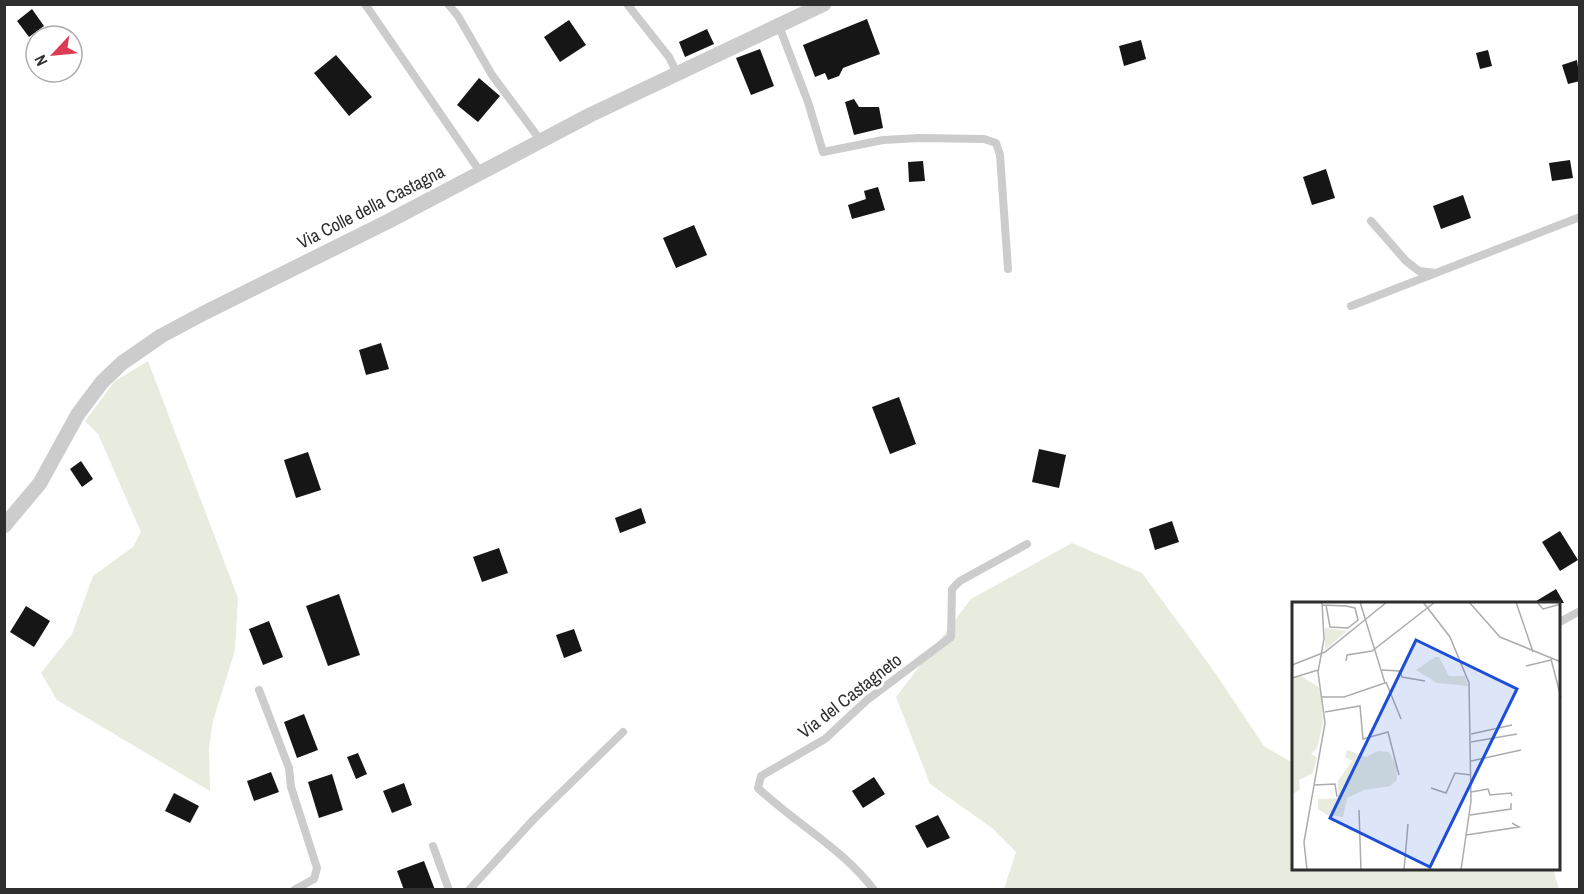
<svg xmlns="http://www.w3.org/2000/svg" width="1584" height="894" font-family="'Archivo Narrow',sans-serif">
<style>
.green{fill:#e7ecde}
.building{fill:#161616}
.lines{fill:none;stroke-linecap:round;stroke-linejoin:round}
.lane{stroke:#ccc;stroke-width:8}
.street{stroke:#ccc;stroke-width:15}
.labels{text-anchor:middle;stroke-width:6;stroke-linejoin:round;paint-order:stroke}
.street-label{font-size:18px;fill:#2f2f2f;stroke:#fff}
.inset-road{fill:none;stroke:#acacac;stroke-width:1.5}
.view{fill:#1d4ed8;fill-opacity:0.15;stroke:#1d4ed8;stroke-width:3}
.inset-edge{fill:none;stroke:#2f2f2f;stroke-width:3}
</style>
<rect width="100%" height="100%" fill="#fff"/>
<g class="green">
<polygon points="148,361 238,598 235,650 213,721 209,748 210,791 57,700 41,673 72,634 93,576 133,547 141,532 98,434 85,421 115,381"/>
<polygon points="1072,543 1142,573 1211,667 1264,746 1293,763 1293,868 1553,869 1559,889 1004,889 1016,852 992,828 930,784 896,697 971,599"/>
</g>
<g class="building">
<polygon points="32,9 44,26 29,37 17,21"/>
<polygon points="867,19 880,54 843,68 839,76 828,80 825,73 815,77 803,45"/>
<polygon points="569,20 586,45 560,62 544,37"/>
<polygon points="707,29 714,44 685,57 679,42"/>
<polygon points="1141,40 1146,59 1124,66 1119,46"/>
<polygon points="760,49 774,86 751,95 736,58"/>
<polygon points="1488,50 1492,66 1480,69 1476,53"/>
<polygon points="336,55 372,97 349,116 314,73"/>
<polygon points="1577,60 1580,81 1568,84 1562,65"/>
<polygon points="479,78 500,96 478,122 457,105"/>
<polygon points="854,99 859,107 879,107 883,128 854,135 845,102"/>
<polygon points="1570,160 1573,178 1552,181 1549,163"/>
<polygon points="923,161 925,181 909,182 908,162"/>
<polygon points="1326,169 1335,198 1312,205 1303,177"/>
<polygon points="878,187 885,210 852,219 848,205 866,199 864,191"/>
<polygon points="1463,195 1471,218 1441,229 1433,206"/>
<polygon points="694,225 707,255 676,268 663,238"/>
<polygon points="381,343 389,369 366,375 359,350"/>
<polygon points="899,397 916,444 890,454 872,407"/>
<polygon points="1039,449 1066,455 1059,488 1032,482"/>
<polygon points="308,452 321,490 296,498 284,460"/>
<polygon points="81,461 93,479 82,487 70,469"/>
<polygon points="641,508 646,523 620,533 615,518"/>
<polygon points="1172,521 1179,542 1155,550 1149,529"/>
<polygon points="1560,531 1578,560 1560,571 1542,542"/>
<polygon points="499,548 508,573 482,582 473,557"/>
<polygon points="1556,589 1564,603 1533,603"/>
<polygon points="339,594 360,655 328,666 306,606"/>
<polygon points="26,606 50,621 34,647 10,632"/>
<polygon points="269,621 283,657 263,665 249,629"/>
<polygon points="574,629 582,651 564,658 556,635"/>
<polygon points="304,714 318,750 297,758 284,722"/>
<polygon points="358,753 367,774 356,779 347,757"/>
<polygon points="271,772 279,792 254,801 247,781"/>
<polygon points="332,774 343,810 319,818 308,782"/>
<polygon points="874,777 885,794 863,808 852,791"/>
<polygon points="404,783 412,805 392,813 383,791"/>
<polygon points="174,793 199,806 190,823 165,811"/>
<polygon points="938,815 950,838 927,848 915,826"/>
<polygon points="424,861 435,890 404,890 397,871"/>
</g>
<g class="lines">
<g class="lane">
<polyline points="365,4 481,173"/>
<polyline points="448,4 458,16 492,75 541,141"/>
<polyline points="627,4 669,57 677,73"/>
<polyline points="779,26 808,102 823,152 883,140 920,138 984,139 996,143 1000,155 1008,269"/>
<polyline points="1371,221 1406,261 1419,271 1435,273"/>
<polyline points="1351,306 1580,217"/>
<polyline points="1558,623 1580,611"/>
<polyline points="259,690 289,768 291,787 317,868 314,879 294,890"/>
<polyline points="433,846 449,890"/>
<polyline points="469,890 534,819 623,732"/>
<path d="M874,890C842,848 796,824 758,788L761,776L825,739L867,700L951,637L952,589L960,581L1027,544"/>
</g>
<polyline class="street" points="4,526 40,483 78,414 102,382 122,363 161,336 204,313 387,222 590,115 824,4"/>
</g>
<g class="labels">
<g class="street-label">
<text transform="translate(371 207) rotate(-27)" y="6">Via Colle della Castagna</text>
<text transform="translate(850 696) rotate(-38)" y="6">Via del Castagneto</text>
</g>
</g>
<g transform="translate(1292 602)">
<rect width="268" height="268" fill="#fff"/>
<path d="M33,26L55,29L33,48ZM143,55H147L157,74H173L176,84L145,81L124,68ZM9,74L28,86L31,121L25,146L19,152L25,156L21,171L7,178L8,187L0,193V76ZM55,148L74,155L86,149L97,150L104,163L105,178L98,184L72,188L55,196L51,215L35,213L26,207V197L46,196V179L60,159L53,155Z" fill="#e7ecde"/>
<path class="inset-road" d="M131,0L158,35L177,81L179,199L169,268M177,0L208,35L269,60M224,0L241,50M245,0L251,7L269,2M30,3L54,4L63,6L66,18L56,26L38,25L34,3M259,57L269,96M54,59L55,53L80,49L143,0M0,63L33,50L95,0M234,64L259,58M90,68L108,69L110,75L133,79M0,76L26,68M94,80L109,117M30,95H52L93,81L68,0M33,110L68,104L71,137L96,130L107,173M179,132L220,123M179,140L225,132M179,159L229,148M23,183L43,182L45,195M139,186L154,191L163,171L179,173M179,190L196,187L198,193L219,191L220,194M67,208L69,268M178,213L219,207V201M174,233L227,225L220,221M15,268L12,240L33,121L26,70L32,37L30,0M112,268L116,222"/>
<path class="view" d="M124,38L225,87L138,265L38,216Z"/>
<rect width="268" height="268" class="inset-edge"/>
</g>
<rect width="1584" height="894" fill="none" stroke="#2f2f2f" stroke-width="12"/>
<g transform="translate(54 54) rotate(244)"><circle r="28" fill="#ffffff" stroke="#acacac" stroke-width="1.5"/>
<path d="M0-4.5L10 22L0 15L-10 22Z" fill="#dd3b55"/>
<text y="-9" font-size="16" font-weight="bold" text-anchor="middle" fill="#2f2f2f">N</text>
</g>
</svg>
